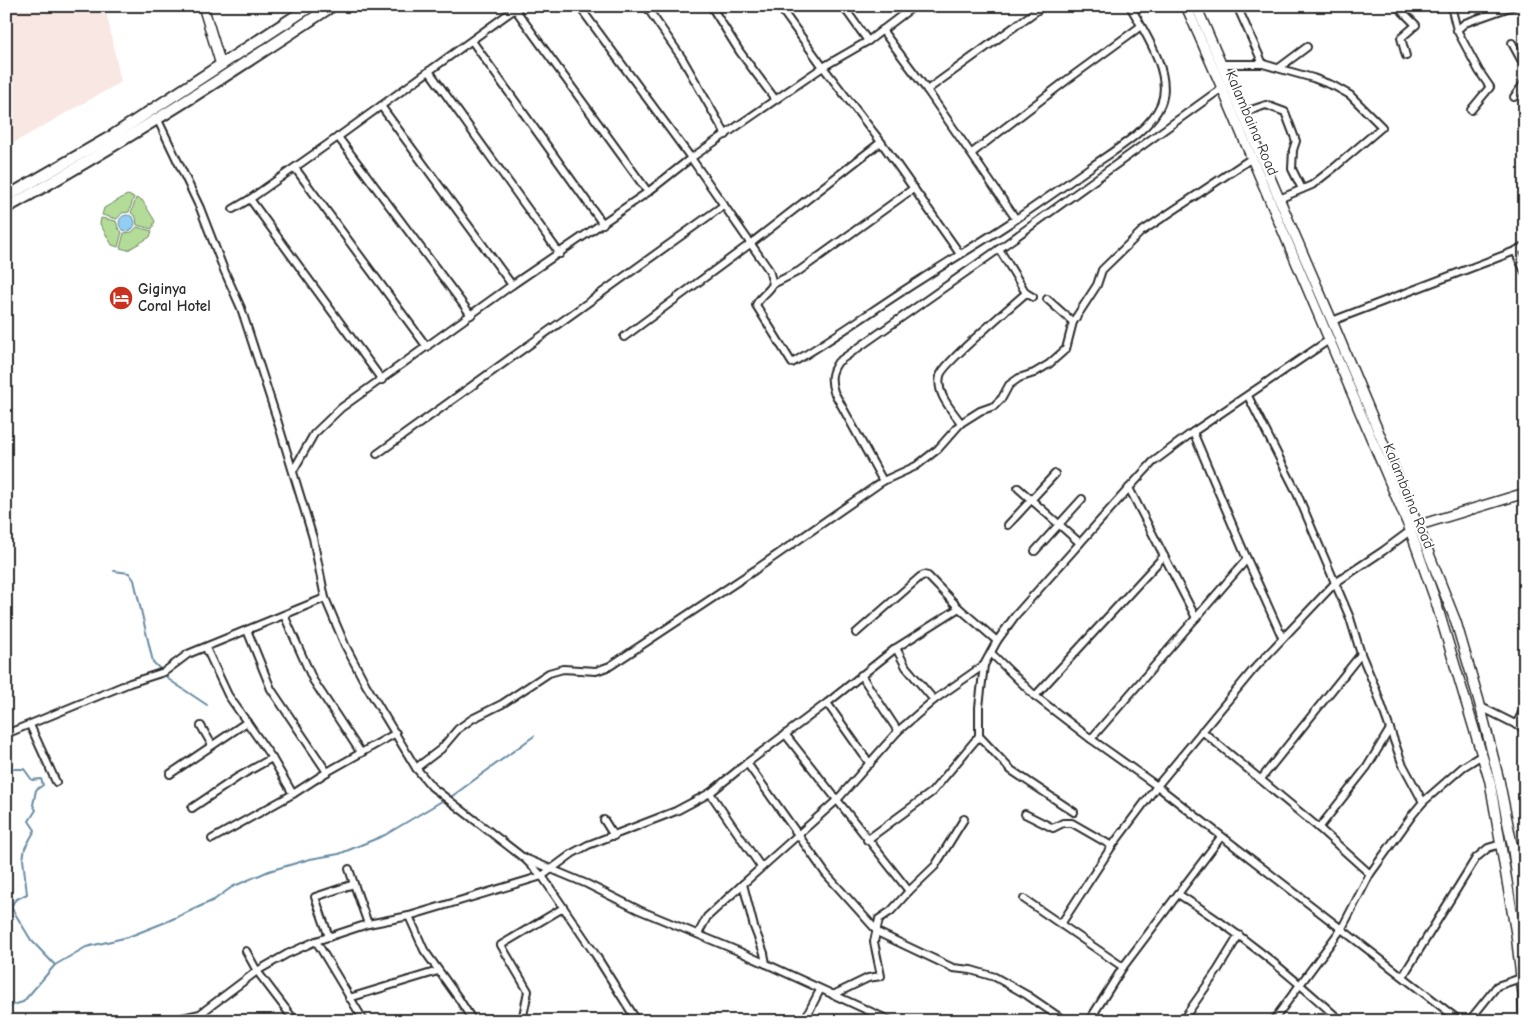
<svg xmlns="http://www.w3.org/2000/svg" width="1531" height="1027" font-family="'Comic Neue',sans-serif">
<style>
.built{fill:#f8e7e2}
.green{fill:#b3dc98;stroke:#6f8462}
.water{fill:#92cdf2;stroke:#698ca2}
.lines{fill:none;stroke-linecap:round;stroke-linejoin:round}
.stream{stroke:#698ca2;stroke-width:2}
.street-casing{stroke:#2b2b2b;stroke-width:10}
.secondary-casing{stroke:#2b2b2b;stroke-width:12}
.primary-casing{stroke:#2b2b2b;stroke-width:14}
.street{stroke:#fff;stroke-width:6}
.secondary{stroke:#fff;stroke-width:9}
.primary{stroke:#fff;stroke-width:10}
.labels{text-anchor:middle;stroke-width:4;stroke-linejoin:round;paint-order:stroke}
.street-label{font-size:15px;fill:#2b2b2b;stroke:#fff}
.poi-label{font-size:15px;font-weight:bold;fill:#2b2b2b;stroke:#fff;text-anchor:start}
</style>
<rect width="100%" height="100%" fill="#fff"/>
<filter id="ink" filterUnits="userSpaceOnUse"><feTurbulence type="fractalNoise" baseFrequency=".02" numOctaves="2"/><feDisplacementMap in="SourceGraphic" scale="10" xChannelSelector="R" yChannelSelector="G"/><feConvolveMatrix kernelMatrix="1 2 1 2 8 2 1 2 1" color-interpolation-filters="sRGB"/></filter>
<g filter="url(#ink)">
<polygon class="built" points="6,6 105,6 121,82 6,147"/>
<g class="green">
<polygon points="127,195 134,197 129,212 122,213 117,219 102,215 104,208"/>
<polygon points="136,198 142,200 155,221 152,229 137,225 136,217 131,213"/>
<polygon points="101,218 116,221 118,228 122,232 118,247 112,245 100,224"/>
<polygon points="137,227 152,231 150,237 128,250 120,248 124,233 132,232"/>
</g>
<circle class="water" cx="127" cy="223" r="8"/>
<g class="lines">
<g class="stream">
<polyline points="114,571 129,573 134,580 153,662 161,670"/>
<polyline points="165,673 168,679 207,705"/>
<polyline points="6,758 8,766 11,769 24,769 32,780 41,779 43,785 36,790 33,805 36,810 29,821 35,830 25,848 23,859 27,894 15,900 11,907 31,940 54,964"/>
<polyline points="451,797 534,736"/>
<polyline points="6,1007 23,1002 55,965 86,947 128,937 166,922 214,900 232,887 269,871 310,859 339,854 385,835 442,801"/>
</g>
<g class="street-casing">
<g id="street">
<path d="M579,6L691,158L769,270L773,284C769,292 760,296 756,305L792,363C836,337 877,307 920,280C952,259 985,240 1016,219C1040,203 1064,186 1088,169C1111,152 1150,131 1161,104C1173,74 1145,33 1130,6"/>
<polyline points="646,6 682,58 726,135"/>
<polyline points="711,6 740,52 775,99"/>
<polyline points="779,6 823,67 881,142 960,254"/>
<polyline points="843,6 868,41"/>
<polyline points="1237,6 1263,64"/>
<polyline points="1397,6 1416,25 1401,38 1406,56"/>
<polyline points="1451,6 1457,30 1479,71 1490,87 1471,110"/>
<polyline points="515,9 648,192"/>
<polyline points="882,30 927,90 1016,219"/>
<polyline points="1457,30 1465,23 1513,6"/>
<polyline points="472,41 603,224"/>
<polyline points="1512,43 1525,67"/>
<polyline points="1221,64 1263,64 1313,78 1334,86 1350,95 1382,127 1335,167 1312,185 1279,199"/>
<polyline points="1279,68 1307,47"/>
<polyline points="429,71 560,254"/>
<polyline points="927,90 1043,6"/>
<polyline points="1514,97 1525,82"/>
<polyline points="381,106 512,285"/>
<polyline points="1242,113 1266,105 1285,112 1296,141 1293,150 1292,169 1302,189"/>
<polyline points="157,118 200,208 224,270 241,308 275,413 313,538 325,598 345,645 366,685 416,768 432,787 525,859 542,876 595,954 637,1021"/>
<polyline points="338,137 471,315"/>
<polyline points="972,153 1067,80 1141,26"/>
<polyline points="295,168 427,347"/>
<polyline points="250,199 382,380"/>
<polyline points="233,209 250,199 338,137 519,6"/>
<polyline points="999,249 1026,293"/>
<polyline points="1515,251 1525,272"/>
<polyline points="773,284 799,271 914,188"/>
<polyline points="1047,299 1073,322"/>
<polyline points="1332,321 1515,251 1525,246"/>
<polyline points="624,337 750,244 881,142"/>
<polyline points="1248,396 1296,491 1350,618 1361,654 1375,687 1402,763 1423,802"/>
<polyline points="961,423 980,411 994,406 1002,398 1009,385 1019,378 1034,373 1049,364 1066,349 1073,322 1097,285 1102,270 1141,232 1252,158"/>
<polyline points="1193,432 1247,559 1282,637"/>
<polyline points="377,454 724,205"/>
<polyline points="293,471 314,434 341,408 512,285 648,192 691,158 823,67 868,41 914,6"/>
<path d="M883,481L834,392C830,379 831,372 838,362L999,249L1222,88"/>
<polyline points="1018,488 1080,543"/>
<polyline points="1129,488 1196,618"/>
<polyline points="1008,525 1055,474"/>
<polyline points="1035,551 1082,499"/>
<polyline points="284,615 313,680 361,753"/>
<polyline points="247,630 271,689 327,772"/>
<polyline points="856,633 920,577 924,575 928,576 959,608"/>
<polyline points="206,648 228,695 272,758 293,794"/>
<polyline points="896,648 906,667 934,700"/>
<polyline points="991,653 1035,696 1091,739 1157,786 1460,1021"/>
<polyline points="861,675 898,731"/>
<polyline points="1035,696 1164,556"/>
<polyline points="827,703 870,764"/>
<polyline points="1481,707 1525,729"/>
<polyline points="30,725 56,782"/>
<polyline points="1516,725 1525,707"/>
<polyline points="201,726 212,745"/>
<polyline points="1202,731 1319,828 1370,874"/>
<polyline points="6,734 130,683 164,672 188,654 325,598"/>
<polyline points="785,734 909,891"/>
<polyline points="979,736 1011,770 1074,812"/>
<polyline points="1091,739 1247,559"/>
<polyline points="747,763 826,874 879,933 953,968 971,970 995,977 1027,995 1065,1021"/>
<path d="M416,768L441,749L458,729L472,719L502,704L549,673L563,669L596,671L610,666L755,570L883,481L916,466L938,449L961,423C951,409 936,394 940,376C942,364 1013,305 1026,293L1033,297"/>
<polyline points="170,774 247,722"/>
<polyline points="1261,779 1361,654"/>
<polyline points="710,793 761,867"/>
<polyline points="192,808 238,777 272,758"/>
<polyline points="1025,814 1053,828 1063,823 1072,823 1112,846"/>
<polyline points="604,820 614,836"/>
<polyline points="1319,828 1367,767 1390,729"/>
<polyline points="212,839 293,794 327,772 396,733"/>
<polyline points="867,840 932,792 979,736 979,707 984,665"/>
<polyline points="1512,844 1525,850"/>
<polyline points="527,859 587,884 639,910 738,951 891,1021"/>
<polyline points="349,869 354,884"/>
<path d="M1178,894C1238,931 1289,974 1341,1021"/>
<polyline points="1024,899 1123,967"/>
<polyline points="409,916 424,950 459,999 473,1021"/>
<polyline points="1061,924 1112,846 1157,786 1253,670 1335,583 1383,551 1410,531"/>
<polyline points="698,934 707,917 743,884"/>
<polyline points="329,937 315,897 354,884 368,924"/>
<polyline points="316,941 364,1021"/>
<polyline points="246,951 257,971 295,1021"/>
<polyline points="766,964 764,953 754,927 743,884 837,800 898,731 934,700 984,665 997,641 1015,616 1129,488 1153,462 1193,432 1329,340"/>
<polyline points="1403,976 1476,858 1488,848 1501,844"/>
<polyline points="833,995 868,978 881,976 874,942 879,919 891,911 909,891 935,866 964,819"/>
<polyline points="349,998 438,971"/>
<polyline points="169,1021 200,1014 257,971 287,954 316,941 368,924 409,916 542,876 573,853 588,845 676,811 710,793 747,763 827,703 896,648 959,608 997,641"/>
<polyline points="522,1021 528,991 501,945 563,908"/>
<polyline points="804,1021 820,990"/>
<polyline points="1089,1021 1123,967 1221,837"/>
<polyline points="1182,1021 1217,971 1239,935"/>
<polyline points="1273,1021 1342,928 1370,874 1413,814 1423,802 1463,767 1482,755"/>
<polyline points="1469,1021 1497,986 1521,978"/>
</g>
</g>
<g class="secondary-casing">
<g id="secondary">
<polyline points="203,6 221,65"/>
<polyline points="1186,6 1222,88 1409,527 1435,599 1490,782 1516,934 1523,994 1524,1021"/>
<polyline points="1196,6 1332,321 1418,526 1456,622 1479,701 1499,780 1512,844 1525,931"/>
<polyline points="1413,527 1525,493"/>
</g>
</g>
<g class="primary-casing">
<g id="primary">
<polyline points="6,197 112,136 311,6"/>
<path d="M6,208C118,146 225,77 332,6"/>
</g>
</g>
<use href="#street" class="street"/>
<use href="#secondary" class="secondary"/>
<use href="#primary" class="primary"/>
</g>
</g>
<defs>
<g id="hotel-disc" transform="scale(1.25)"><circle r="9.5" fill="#c8321e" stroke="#fff"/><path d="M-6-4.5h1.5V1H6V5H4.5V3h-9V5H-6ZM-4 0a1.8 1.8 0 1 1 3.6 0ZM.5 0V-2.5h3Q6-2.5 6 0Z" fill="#fff"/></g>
</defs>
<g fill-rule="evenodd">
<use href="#hotel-disc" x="121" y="298"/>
</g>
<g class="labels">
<g class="street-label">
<text transform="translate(1252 123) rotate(67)" y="5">Kalambaina Road</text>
<text transform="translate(1409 496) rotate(68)" y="5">Kalambaina Road</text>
</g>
<g class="poi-label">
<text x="138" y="294">Giginya<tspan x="138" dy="17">Coral Hotel</tspan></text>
</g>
</g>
<rect width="1531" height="1027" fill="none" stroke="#fff" stroke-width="25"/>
<rect x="12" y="12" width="1506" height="1002" fill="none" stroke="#2b2b2b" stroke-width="2" filter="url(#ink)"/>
</svg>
